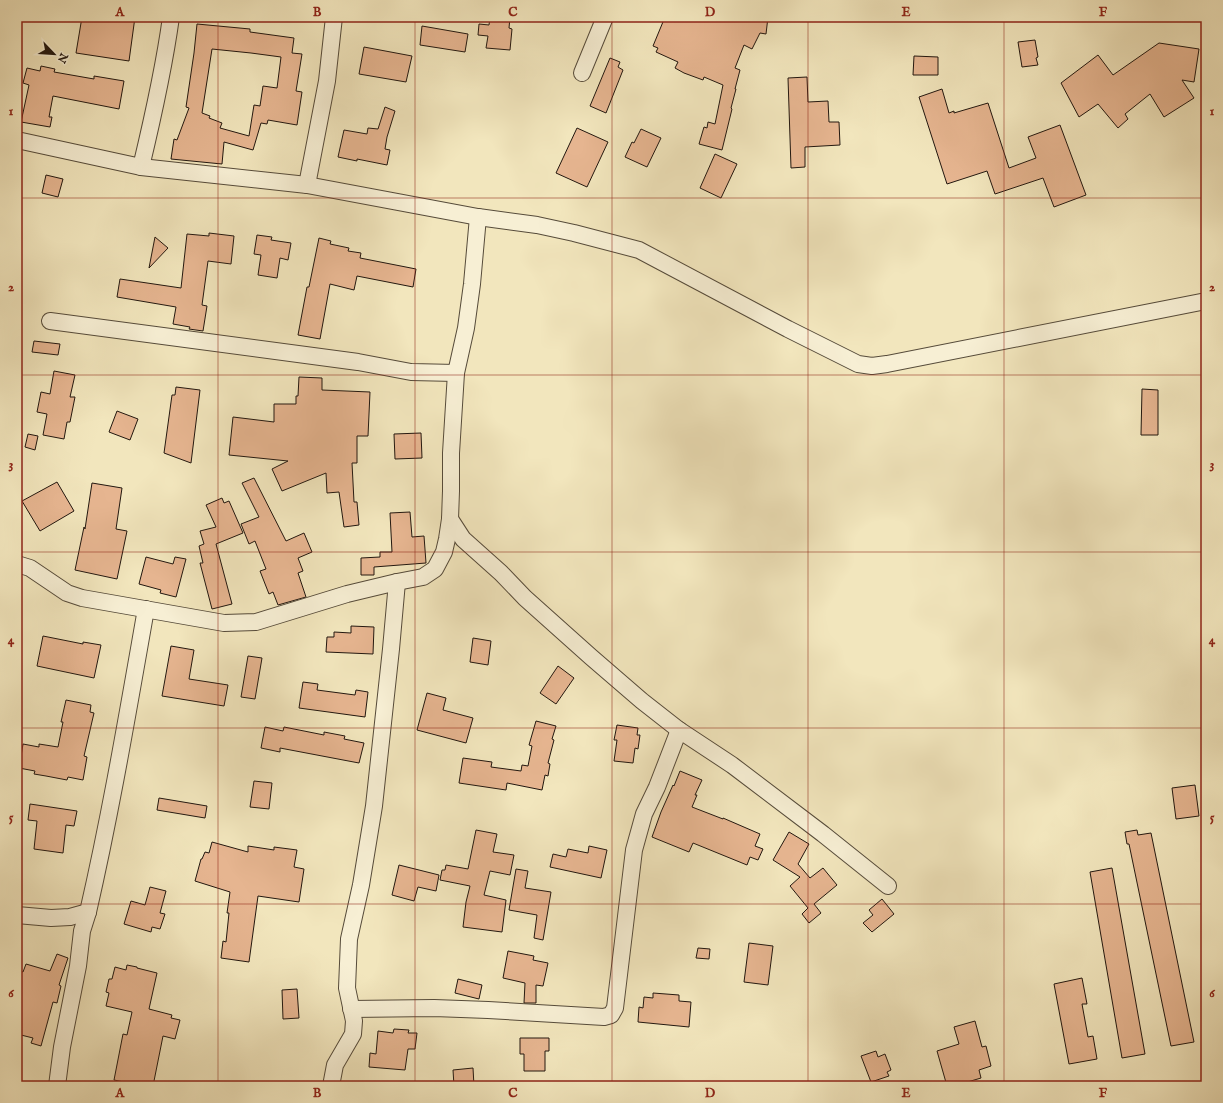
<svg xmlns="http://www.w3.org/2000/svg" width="1223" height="1103" font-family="'IM FELL English',serif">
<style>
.building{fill:#e6b590;stroke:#22170f;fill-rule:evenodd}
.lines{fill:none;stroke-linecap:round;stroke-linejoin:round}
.minor-casing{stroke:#564b3a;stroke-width:18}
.minor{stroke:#f7efd4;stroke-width:16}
.grid{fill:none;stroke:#8f2418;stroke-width:1;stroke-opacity:0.55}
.neatline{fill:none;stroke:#8f2418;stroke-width:1.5}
.grid-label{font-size:13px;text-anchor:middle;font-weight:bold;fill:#8f2418}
</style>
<rect width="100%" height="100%" fill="#f2e6bd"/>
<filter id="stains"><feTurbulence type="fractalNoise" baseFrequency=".005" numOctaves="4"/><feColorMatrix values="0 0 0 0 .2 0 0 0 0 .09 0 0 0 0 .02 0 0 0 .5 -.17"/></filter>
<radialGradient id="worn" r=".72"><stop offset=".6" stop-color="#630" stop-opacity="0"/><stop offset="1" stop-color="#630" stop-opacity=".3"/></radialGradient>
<g class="building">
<polygon points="82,17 96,17 118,20 118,17 135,17 129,61 76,53"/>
<polygon points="490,17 510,17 509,28 512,29 510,50 486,48 488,36 478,35 479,24 489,25"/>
<polygon points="665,17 768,17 766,34 760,33 752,49 744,45 735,68 740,70 735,89 736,89 731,108 732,109 722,150 699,144 704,127 707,128 708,122 715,124 723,85 704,77 703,80 684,73 675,68 678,62 656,52 658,48 653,46"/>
<path d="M197,24L250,29V32L294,38L292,53L302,54L296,91L302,92L297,125L268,120L267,124L261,123L253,150L224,142L222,164L171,159L174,139L177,140L189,108L186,107L194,53ZM212,49L251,53L281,57L277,88L263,86L260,106L254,105L249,136L220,128L222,123L209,118L210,116L202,113Z"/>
<polygon points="422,26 468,34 465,52 420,45"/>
<polygon points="1035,40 1038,57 1036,58 1038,65 1022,67 1018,42"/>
<polygon points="1159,43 1199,49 1194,82 1182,80 1194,98 1164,117 1150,94 1125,114 1128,119 1118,128 1098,104 1079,117 1061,83 1098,55 1113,75"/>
<polygon points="364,47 412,56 406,82 359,74"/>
<polygon points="914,56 938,57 938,75 913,75"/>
<polygon points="610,58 620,62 618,67 623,70 606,113 590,106"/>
<polygon points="41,66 55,69 54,72 94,79 94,76 124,81 119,109 53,96 49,117 52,117 50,127 21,122 29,85 23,83 27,68 40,71"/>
<polygon points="807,77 808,102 828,101 829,122 839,122 840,145 805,147 805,167 791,168 788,78"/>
<polygon points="942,89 949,113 954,111 954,113 988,103 1009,168 1036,158 1028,137 1060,125 1086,195 1054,207 1043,178 995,194 987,171 947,184 919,97"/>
<polygon points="385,107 395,111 387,137 385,149 390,150 387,165 357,159 357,161 338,157 344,130 367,134 368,128 378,129"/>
<polygon points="577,128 608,142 587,187 556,173"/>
<polygon points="641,129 661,138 647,167 625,157 632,142 634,143"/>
<polygon points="715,154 737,164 721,198 700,188"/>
<polygon points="46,175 63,179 58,197 42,193"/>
<polygon points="209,233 234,236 231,264 208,261 202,305 207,306 203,331 189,329 190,327 173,324 176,307 117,297 120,279 181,288 187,234 209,236"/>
<polygon points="257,235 272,237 271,240 291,243 288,260 280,258 277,278 258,275 261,255 254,254"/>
<polygon points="155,237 168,248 149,268"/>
<polygon points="319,238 331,241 330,244 349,248 348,251 361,253 360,258 416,269 413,287 357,276 354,290 330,284 320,339 298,335 307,287 309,287"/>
<polygon points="34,341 60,344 58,355 32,352"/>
<polygon points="54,371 75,375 70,397 75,397 70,422 67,422 64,439 43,435 47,414 37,412 41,392 50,394"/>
<polygon points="299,377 322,378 322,390 370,392 368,436 357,436 357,463 352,463 354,502 357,502 359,525 344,527 339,492 327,493 326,473 282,491 272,469 288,461 229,455 233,417 274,422 274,404 296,404 296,396 298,396"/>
<polygon points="176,387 200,390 191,463 164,453 172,395 175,395"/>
<polygon points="1142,389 1158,390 1158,435 1141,435"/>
<polygon points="117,411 138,419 130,440 109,432"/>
<polygon points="421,433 422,458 395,459 394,434"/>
<polygon points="28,434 38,436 35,450 25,447"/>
<polygon points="254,478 286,541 304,533 312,552 298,558 303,571 298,573 306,597 278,605 273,592 269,594 260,571 266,569 255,541 249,544 241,524 259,517 242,483"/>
<polygon points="57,482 74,511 40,531 22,501"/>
<polygon points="92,483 122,488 116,529 127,531 117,579 75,570 84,527 85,529"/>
<polygon points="222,498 224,503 229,501 243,533 216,544 232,604 212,609 200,563 203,563 199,546 204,544 200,531 216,527 206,505"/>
<polygon points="410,512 412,537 424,536 426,563 374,567 374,575 361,575 361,558 380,557 380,552 392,552 390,513"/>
<polygon points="146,557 173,564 175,557 186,559 176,597 160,593 161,590 139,584"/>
<polygon points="351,626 374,627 373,654 326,652 327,637 334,637 334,632 351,633"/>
<polygon points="43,636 83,644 83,642 101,645 94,678 37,666"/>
<polygon points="473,638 491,641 488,665 470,662"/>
<polygon points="171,646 194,650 189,679 228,685 224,706 162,696"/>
<polygon points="248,656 262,658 255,699 241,697"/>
<polygon points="558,666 574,678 556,704 540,693"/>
<polygon points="303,682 318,684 317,690 355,695 356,690 368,692 365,717 299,708"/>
<polygon points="427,693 446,698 443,710 473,718 466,743 417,730"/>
<polygon points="66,700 91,705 90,712 94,713 84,756 87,757 83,780 68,777 67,780 46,776 34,774 35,771 19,768 23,744 39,747 39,744 58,747 63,722 61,722"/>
<polygon points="536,721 556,726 552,739 554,740 548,763 550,764 548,776 545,775 542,790 507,783 506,790 459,783 463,758 492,762 491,767 521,771 522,765 528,766 532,746 529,745"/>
<polygon points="617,725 638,728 637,735 640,735 638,749 635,748 633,763 614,761 617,740 614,740"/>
<polygon points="265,727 283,731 284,727 324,735 324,732 345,736 344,739 364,743 359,763 280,748 280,752 261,748"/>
<polygon points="680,771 702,780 695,795 697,795 692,807 723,819 723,818 760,834 755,846 763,849 758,860 750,857 747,865 693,843 689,852 652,837 661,812 673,785 674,786"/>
<polygon points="254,781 272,783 269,809 250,807"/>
<polygon points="1195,785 1199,816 1176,819 1172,788"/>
<polygon points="159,798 207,806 205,818 157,810"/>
<polygon points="30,804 77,811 74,826 66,825 63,853 34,849 37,821 28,820"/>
<polygon points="476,830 497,834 493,852 514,855 510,875 490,871 484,895 506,900 502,932 463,927 466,902 470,886 440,880 442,870 445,870 446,865 468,869"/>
<polygon points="1137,830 1138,835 1151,833 1194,1042 1171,1046 1129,844 1127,844 1125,832"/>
<polygon points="789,832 809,844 798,864 810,878 823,868 837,885 814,904 821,913 809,923 802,914 808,908 790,886 800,877 773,860"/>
<polygon points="212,842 248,852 248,846 274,850 274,847 297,850 294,867 304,869 299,902 258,896 249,962 221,958 223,941 226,942 229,913 227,913 230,892 195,881 201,859 202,859 205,852 209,853"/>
<polygon points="589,846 607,850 601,878 550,867 553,854 566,857 568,849 588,853"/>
<polygon points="399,865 439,875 436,891 418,887 414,901 392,895"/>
<polygon points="1112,868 1145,1054 1122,1058 1090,872"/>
<polygon points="516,869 528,871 525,888 551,892 543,940 534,938 537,915 509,910"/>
<polygon points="150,887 166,891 160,913 165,914 160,929 152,927 151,932 124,924 131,901 145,905"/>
<polygon points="882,899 894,914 872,932 863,923 873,915 869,910"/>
<polygon points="749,943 773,946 768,985 744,982"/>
<polygon points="698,948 710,949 709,959 696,958"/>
<polygon points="508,951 534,956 533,960 548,963 543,986 536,985 536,1003 524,1003 525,983 503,978"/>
<polygon points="57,954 68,958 59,985 61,986 57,1003 53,1002 41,1046 31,1043 33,1038 21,1035 21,1033 17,1031 17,970 23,972 26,964 50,971"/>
<polygon points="127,965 137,967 137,968 157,973 149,1009 172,1015 171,1018 180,1020 175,1039 163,1036 153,1086 143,1086 114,1080 123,1034 127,1035 132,1012 106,1006 109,993 106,992 109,979 112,979 115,967 126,970"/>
<polygon points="1082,978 1087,1004 1082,1004 1088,1037 1093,1036 1097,1059 1069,1064 1054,984"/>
<polygon points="458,979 482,985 479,999 455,993"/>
<polygon points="297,989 299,1018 283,1019 282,990"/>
<polygon points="653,993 679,995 679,1001 691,1002 689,1027 638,1022 639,1007 643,1008 644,997 653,998"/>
<polygon points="975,1021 982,1047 986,1046 991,1066 979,1070 981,1078 954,1086 947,1086 937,1051 959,1044 954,1027"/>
<polygon points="394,1029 409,1030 408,1033 417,1033 415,1049 408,1049 405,1070 369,1067 370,1053 376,1054 378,1031 393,1033"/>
<polygon points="520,1038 549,1038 549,1051 545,1051 545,1071 524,1071 524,1054 520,1054"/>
<polygon points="876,1051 878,1057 885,1054 891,1070 887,1072 889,1076 871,1082 861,1056"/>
<polygon points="473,1068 474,1086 454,1086 453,1070"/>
</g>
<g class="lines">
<g class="minor-casing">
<g id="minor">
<polyline points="582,73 605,17"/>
<polyline points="17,140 141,167 307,185 478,217 537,225 574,233 639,250 788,329 858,364 872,366 887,364 1206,301"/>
<path d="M141,167C153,117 164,68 171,17"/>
<polyline points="307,185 327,81 334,17"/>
<polyline points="50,321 358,362 411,372 456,373 466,328 472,284 478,217"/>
<polyline points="450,519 463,539 501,573 525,598 591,657 642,701 679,730 732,765 823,834 888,886"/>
<polyline points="17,564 30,568 67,593 82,598 224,623 256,622 347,594 397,582 423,577 435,569 444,552 447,539 450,519 451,491 451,453 456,373"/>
<path d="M17,915L51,918L70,917L88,912C111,812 128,711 146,609"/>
<polyline points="351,1009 434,1008 488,1010 604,1017 611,1015 615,1008 634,850 644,814 657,787 679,730"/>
<polyline points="57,1086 62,1047 78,966 82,931 88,912"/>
<polyline points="331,1086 335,1065 353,1034 354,1021 347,988 349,939 361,885 374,806 391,649 397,582"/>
</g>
</g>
<use href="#minor" class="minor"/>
</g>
<path class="grid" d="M218,17V1086M415,17V1086M612,17V1086M808,17V1086M1004,17V1086M17,198H1206M17,375H1206M17,552H1206M17,728H1206M17,904H1206"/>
<rect width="1223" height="1103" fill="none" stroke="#f2e6bd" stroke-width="44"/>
<g transform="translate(54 54) rotate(115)" stroke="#f7efd4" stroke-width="3" paint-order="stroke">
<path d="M0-3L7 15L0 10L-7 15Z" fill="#22170f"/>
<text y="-6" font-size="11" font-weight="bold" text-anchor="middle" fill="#22170f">N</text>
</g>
<rect x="22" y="22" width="1179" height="1059" class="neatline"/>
<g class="grid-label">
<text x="120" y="16">A</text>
<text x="317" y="16">B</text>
<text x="513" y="16">C</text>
<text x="710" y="16">D</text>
<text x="906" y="16">E</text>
<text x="1103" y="16">F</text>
<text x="11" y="115">1</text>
<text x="1212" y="115">1</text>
<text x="11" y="291">2</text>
<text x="1212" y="291">2</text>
<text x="11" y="468">3</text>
<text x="1212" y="468">3</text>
<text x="11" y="644">4</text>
<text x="1212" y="644">4</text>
<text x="11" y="821">5</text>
<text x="1212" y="821">5</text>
<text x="11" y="997">6</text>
<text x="1212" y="997">6</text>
<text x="120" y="1097">A</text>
<text x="317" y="1097">B</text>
<text x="513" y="1097">C</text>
<text x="710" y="1097">D</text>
<text x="906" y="1097">E</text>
<text x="1103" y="1097">F</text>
</g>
<rect width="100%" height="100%" filter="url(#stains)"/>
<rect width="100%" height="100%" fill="url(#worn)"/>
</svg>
